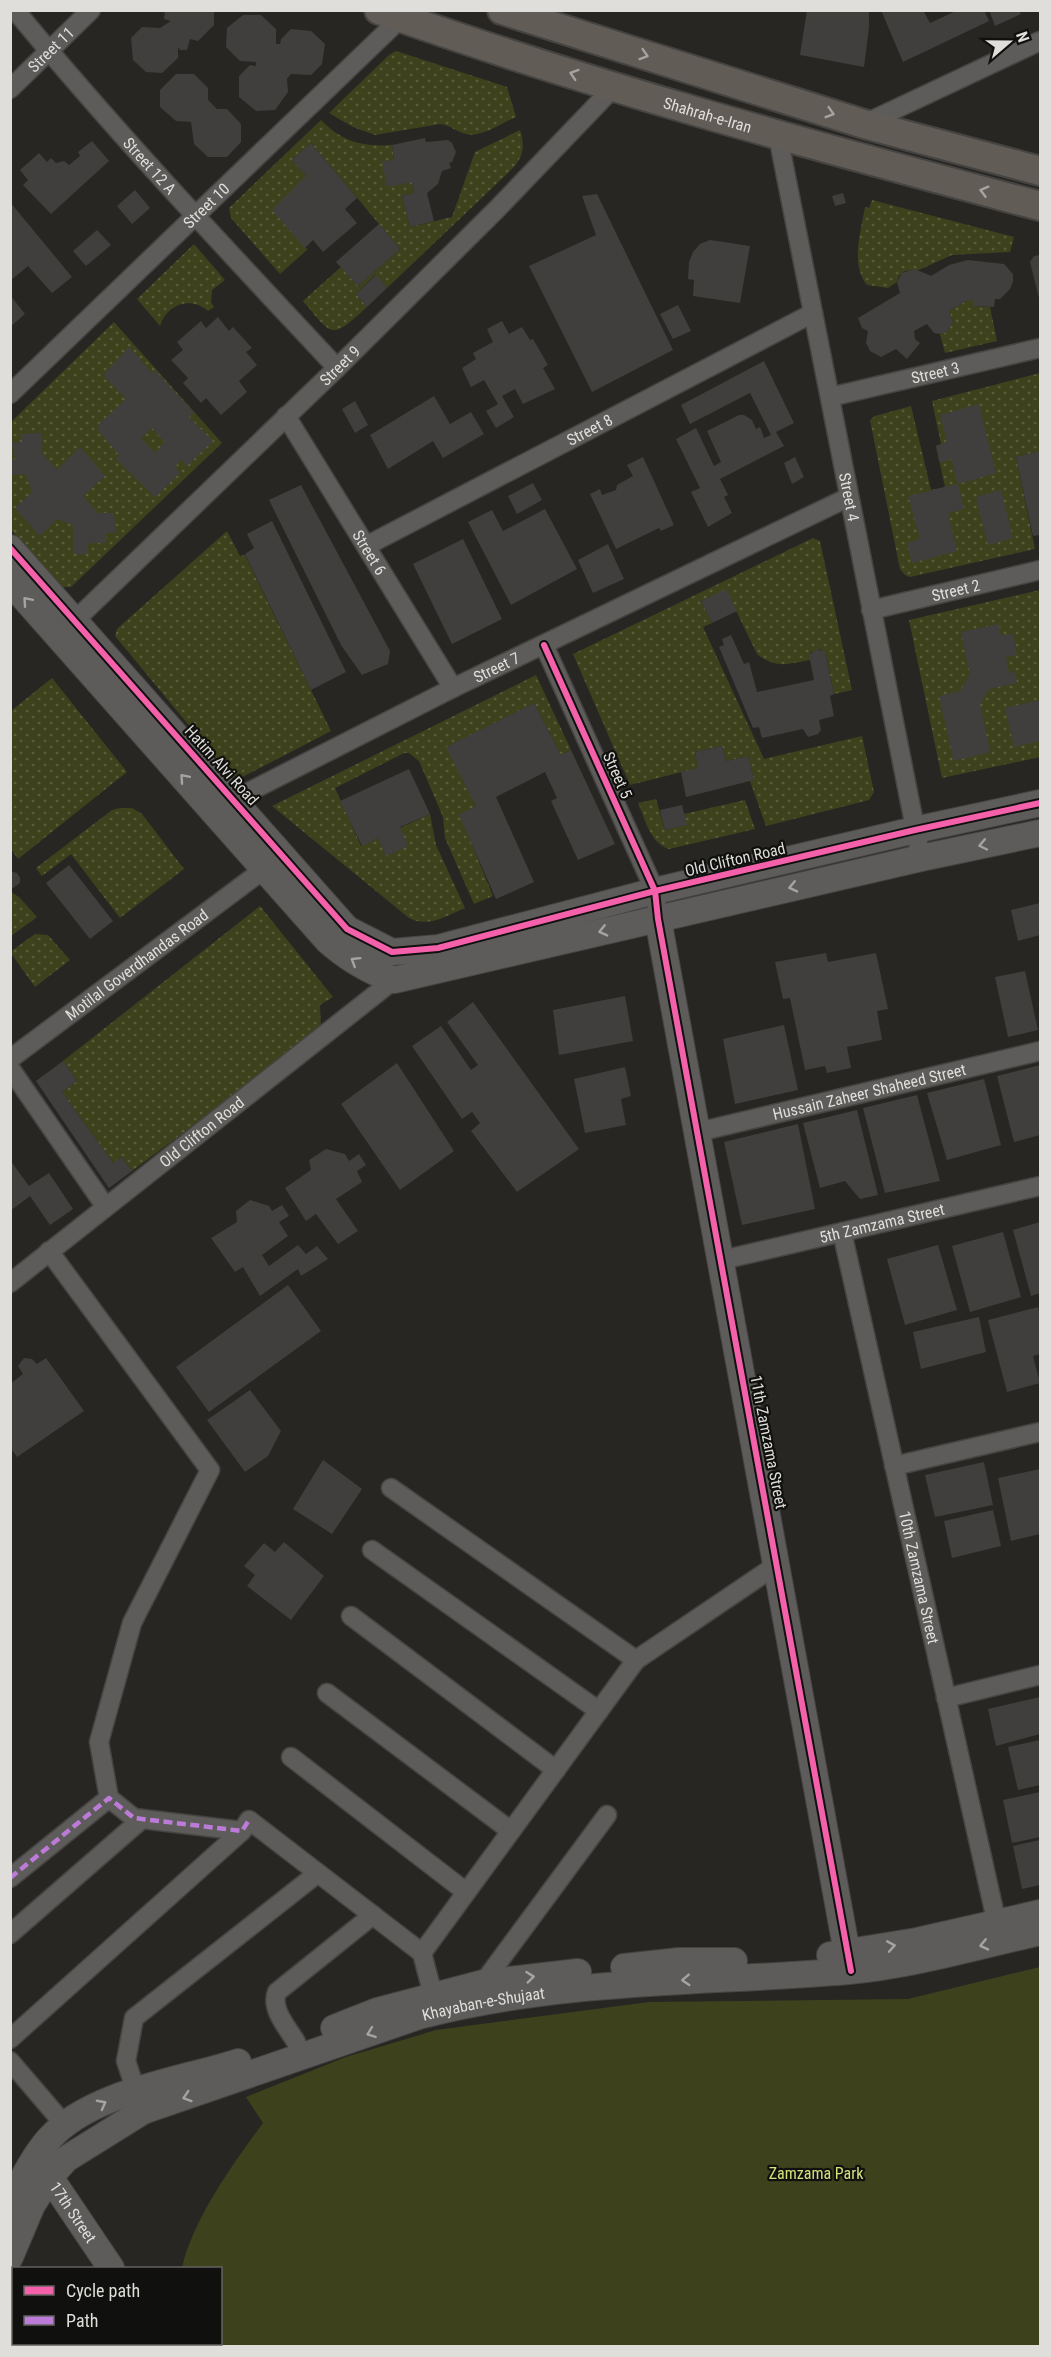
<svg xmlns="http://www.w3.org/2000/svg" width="1051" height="2357" font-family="'Roboto Condensed',sans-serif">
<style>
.grass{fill:url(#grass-dots)}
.park{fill:#3e421c}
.building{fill:#403f3e;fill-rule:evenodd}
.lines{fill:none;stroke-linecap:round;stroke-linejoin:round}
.street-casing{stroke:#454442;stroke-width:21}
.secondary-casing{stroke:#454442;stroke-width:28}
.primary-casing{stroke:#454442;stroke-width:32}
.street{stroke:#5d5c5a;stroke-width:18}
.secondary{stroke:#5d5c5a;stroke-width:26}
.primary{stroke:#625c56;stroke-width:28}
.quiet{stroke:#bd7bd9;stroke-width:4.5;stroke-dasharray:9 4.5;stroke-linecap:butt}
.cycleway-casing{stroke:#10100e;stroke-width:10}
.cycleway{stroke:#f560ab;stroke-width:6}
.oneway{stroke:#a7a49f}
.oneway2{stroke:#a4a4a1}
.labels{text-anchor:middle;stroke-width:4.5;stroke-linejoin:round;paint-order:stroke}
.street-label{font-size:16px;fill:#dfdedb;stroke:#10100e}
.park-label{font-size:16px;fill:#d6e17a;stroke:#10100e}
</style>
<defs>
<pattern id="grass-dots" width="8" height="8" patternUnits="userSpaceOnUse" patternTransform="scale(1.5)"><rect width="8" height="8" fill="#3e421c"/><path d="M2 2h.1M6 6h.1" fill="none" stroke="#595d3c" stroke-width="1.8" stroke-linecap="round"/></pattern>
</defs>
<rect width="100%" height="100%" fill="#272623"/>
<g class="grass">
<path d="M396,51L507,87L516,117C502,123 481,138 466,134C457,132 450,125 440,124L375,135L353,127L329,113L389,55Z"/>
<path d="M321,120C342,142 363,147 392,145L394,160L383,162L387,186L412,182L414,193L402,196L410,227L452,217L475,152L520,130C525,146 524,156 512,169L387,288L375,275L356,294L367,307C331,340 333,337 303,301L341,267L358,286L400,249L311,143L292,160L306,176L305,248L308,249L280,274L231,218L229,208Z"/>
<path d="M872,200L1014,237L1010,252L952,255L919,270L905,271L899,276L897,282L888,288L867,285C850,264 861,231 865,207L869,208Z"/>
<path d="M194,244L225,280L212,290L211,302L214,307L208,311C190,296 167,304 160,326L137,299Z"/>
<polygon points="968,300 973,300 973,306 990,307 997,341 945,353 940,334 947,332 953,322 949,311"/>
<polygon points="114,322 222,443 71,587 61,587 11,530 10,423"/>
<polygon points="1040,373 1040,451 1016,457 1035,549 910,577 905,575 900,569 870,420 875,416 911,406 931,490 945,487 936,446 941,444 932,401"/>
<polygon points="227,531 240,556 245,555 331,731 235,781 115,636 117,629"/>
<path d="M813,538L820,541L852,690L834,694L826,655L820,649L810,653V660C787,664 776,669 757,654L726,590L701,601L712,623L703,627L764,759L862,736L874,792L869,800L766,826L750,781L754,780L748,756L726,761L722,746L695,752L698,768L630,785L573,654Z"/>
<polygon points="1040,590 1040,757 942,778 909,620"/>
<path d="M536,675L571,750L561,755L534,703L447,747L476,806L460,815L493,896L474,904L445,838L443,817L419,761L409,753H404L335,788L361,846L430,814L436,845L465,908C446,916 429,928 409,918L272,806Z"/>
<polygon points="52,678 127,772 18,859 11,849 11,711"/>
<path d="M656,799L665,830L686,825L684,814L745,800L755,829L669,849C650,843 645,819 638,803Z"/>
<polygon points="120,808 132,808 142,814 184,869 120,918 71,854 42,876 36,868 112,810"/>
<polygon points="11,892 19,897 37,917 11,936"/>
<polygon points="260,906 333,997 320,1005 321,1030 132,1171 122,1157 113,1163 62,1092 77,1081 63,1061"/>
<polygon points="35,934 48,935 70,960 35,987 10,952"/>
</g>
<path class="park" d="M1040,1967V2346H194L192,2344H220V2268H182C193,2219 233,2164 263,2123L246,2097L346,2057L436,2030L649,2002L908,1999Z"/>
<g class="building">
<polygon points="165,10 214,10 214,25 198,41 190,39 187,50 180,50 178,47 178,58 162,73 146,72 133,60 131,38 142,27 160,28 171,21 164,19"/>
<polygon points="807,10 869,10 869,27 864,67 800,55"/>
<polygon points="881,10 923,10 930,23 958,10 984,10 989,21 903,62"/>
<polygon points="989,10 1019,10 1021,14 995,26"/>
<polygon points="243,15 261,15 276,29 276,44 280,44 281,39 291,29 311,31 325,44 322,64 311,75 291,74 287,79 288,92 275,110 256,111 239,97 239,76 250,65 256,66 256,62 240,61 226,47 227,28"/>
<polygon points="176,74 194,74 208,88 208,100 217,109 227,109 241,124 241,142 227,157 208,157 194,144 191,122 176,121 160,107 160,90"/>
<polygon points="425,138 426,142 448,140 452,143 456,152 452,162 449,163 451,168 442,171 438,184 427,193 434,221 410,227 402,196 414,193 412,182 387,187 382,161 394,160 392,145"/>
<polygon points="92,141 109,161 51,214 23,185 28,180 20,170 39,153 47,162 51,158 56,163 64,161 69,165 80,156 78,152"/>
<polygon points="311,143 357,198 345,209 357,223 323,252 313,240 305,248 272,210 306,176 292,160"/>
<polygon points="135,190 150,208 132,224 117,206"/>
<polygon points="843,193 846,203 835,206 832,196"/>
<polygon points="597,194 673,350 592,392 529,266 596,235 582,196"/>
<polygon points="10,202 72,277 52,293 28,266 10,281"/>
<polygon points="379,224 400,249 358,286 336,262"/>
<polygon points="97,230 111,245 86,266 73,251"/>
<polygon points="710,240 750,246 740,303 693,296 694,280 688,279 689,262 693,252 700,244"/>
<polygon points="1040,255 1040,302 1030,262 1034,256"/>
<polygon points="968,260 1004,264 1013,274 1013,282 1010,289 1000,299 995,299 994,307 973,306 973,300 968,300 949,311 953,322 947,332 940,334 934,333 927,324 914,331 915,339 920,343 907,359 896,349 881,357 870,351 866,343 868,331 862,328 858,318 900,293 897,282 902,273 915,269 931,276 949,265"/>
<polygon points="376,275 387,288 367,307 356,294"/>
<polygon points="10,295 25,314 10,327"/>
<polygon points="678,305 691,331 673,339 660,314"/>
<polygon points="218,317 229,331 233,327 252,348 246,352 257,365 239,381 247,392 221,415 206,398 201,403 183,383 188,378 171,360 183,350 177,342 201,321 206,328"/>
<polygon points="502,321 509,334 522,327 530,340 533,339 548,365 543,368 555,389 523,404 515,389 502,396 514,417 496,428 486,411 498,404 484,380 471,387 462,368 476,359 473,353 493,342 487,329"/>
<path d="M129,347L152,373L155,370L194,413L189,417L213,441L187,466L181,460L175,467L180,473L155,497L116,459L119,455L98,430L99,424L126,399L103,375ZM152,428L165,442L155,453L141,438Z"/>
<polygon points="764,361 794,423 776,432 784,446 720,479 728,495 724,497 732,513 708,527 691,492 700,488 676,439 696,428 714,466 721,462 707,431 739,415 744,415 752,420 756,429 760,427 764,438 771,435 750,393 690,424 681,405"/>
<polygon points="434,396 450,424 471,412 484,434 443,458 433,441 388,469 370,435"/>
<polygon points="355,401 368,425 355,433 342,409"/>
<polygon points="979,404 996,473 958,484 951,459 940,463 936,446 947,442 940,415"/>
<polygon points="41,433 42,453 57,470 80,447 105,476 83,496 98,513 114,513 116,533 106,533 106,543 88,543 88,554 73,554 73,525 57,519 40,536 15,508 32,492 26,474 10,475 10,460 15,459 12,443 22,442 21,434"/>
<polygon points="1040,451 1040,535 1033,536 1016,457"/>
<polygon points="643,457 674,525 661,531 659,528 616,549 590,494 600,489 602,495 616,490 617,485 633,476 627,465"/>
<polygon points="795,457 804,477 792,484 784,463"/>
<polygon points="533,483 542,500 517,514 508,496"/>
<polygon points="958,484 964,509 948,513 957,551 912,563 907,543 920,539 908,496"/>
<polygon points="301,485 390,651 388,664 362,675 341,645 269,500"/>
<polygon points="1001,490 1013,538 988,545 976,497"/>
<polygon points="545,509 577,569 511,605 468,522 492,510 503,531"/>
<polygon points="272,521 346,672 311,690 245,554 254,548 247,534"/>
<polygon points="463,539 502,619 452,644 413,564"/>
<polygon points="608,544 624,579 593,593 578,560"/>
<polygon points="726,589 737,611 712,623 701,601"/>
<polygon points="999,624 1001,636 1013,633 1017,655 1006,657 1009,673 1015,672 1017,683 989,689 980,704 990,752 954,761 939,696 960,691 970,675 961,632"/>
<polygon points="731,635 744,664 749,662 757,692 814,680 809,655 817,649 825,652 834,694 830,696 834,716 819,720 821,730 818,734 808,737 803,729 762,738 759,727 753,728 719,647 724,645 722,639"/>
<polygon points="1040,700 1040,741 1014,747 1005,708"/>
<polygon points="534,703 561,755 571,750 615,844 578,860 551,801 557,798 545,772 496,797 534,882 496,899 459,815 476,806 446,747"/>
<polygon points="722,746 726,761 748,756 754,780 686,797 681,772 698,768 695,752"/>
<polygon points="409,769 430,814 400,827 408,846 386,856 378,838 362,846 340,801"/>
<polygon points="682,805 687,825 665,830 660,810"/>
<polygon points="69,865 113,921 90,939 46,883"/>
<polygon points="10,871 17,873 20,878 20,883 13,888 10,888"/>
<polygon points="1040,903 1040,935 1018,941 1011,910"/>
<polygon points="826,953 828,962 876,953 888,1009 877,1011 882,1040 847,1047 851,1068 827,1073 825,1066 805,1070 790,998 783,999 775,962"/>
<polygon points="1025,971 1038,1030 1008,1037 995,977"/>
<polygon points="625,996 633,1041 559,1055 553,1010"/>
<polygon points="473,1002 579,1149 517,1192 471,1131 480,1123 472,1112 462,1119 412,1046 441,1026 471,1070 478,1065 447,1022"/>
<polygon points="784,1025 798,1090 735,1104 723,1039"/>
<polygon points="63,1061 77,1081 62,1092 113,1163 122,1157 132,1171 109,1188 36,1081"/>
<polygon points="397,1063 454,1151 400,1190 341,1104"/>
<polygon points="1040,1065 1040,1135 1014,1142 997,1076"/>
<polygon points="625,1067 631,1096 621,1099 626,1125 585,1133 574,1079"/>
<polygon points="984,1079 1001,1145 947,1160 927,1093"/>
<polygon points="917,1095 940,1181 885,1193 863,1108"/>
<polygon points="857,1110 878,1195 860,1199 845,1181 820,1188 803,1123"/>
<polygon points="798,1124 815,1209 742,1225 724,1142"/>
<polygon points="326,1149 345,1154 349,1161 359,1154 366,1165 357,1171 362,1182 336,1199 358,1231 338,1244 316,1214 306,1221 285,1188 311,1170 309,1160"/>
<polygon points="10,1160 29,1186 49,1173 73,1209 50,1225 30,1196 10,1211"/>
<polygon points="250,1200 269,1206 272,1211 282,1205 289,1216 279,1222 288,1236 262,1255 269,1266 298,1245 306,1254 317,1246 328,1259 301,1276 298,1269 260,1296 243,1267 235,1272 211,1238 237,1222 236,1211"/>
<polygon points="1040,1222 1040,1293 1031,1296 1013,1230"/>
<polygon points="1003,1232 1021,1297 970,1312 952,1246"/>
<polygon points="938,1245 957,1310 905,1325 887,1259"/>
<polygon points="288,1285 321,1331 209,1412 176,1367"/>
<polygon points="1038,1307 1040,1316 1040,1354 1033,1356 1040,1383 1007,1392 988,1320"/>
<polygon points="979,1317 986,1352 921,1369 913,1332"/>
<polygon points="24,1358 32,1359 37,1364 46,1358 84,1411 17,1457 10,1447 10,1384 23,1374 18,1366"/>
<polygon points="250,1390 281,1431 268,1456 245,1472 207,1420"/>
<polygon points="323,1460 362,1489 332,1534 293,1509"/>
<polygon points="984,1462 993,1505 935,1517 925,1475"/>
<polygon points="1040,1469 1040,1534 1011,1541 998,1478"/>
<polygon points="993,1510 1001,1546 952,1558 944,1521"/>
<polygon points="284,1542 324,1576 291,1620 247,1586 255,1575 244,1566 264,1543 275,1552"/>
<polygon points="1040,1697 1040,1734 996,1746 988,1709"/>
<polygon points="1040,1740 1040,1785 1018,1790 1008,1747"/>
<polygon points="1040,1792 1040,1837 1012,1843 1003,1800"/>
<polygon points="1040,1840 1040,1885 1022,1889 1013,1846"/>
</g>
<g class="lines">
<g class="street-casing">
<g id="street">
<path id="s1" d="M15,10C117,134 228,251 337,368"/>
<path id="s2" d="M10,89L91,10"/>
<polyline points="864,124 1040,41"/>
<path id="s3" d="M778,136L921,858"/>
<path id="s4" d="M10,394L401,18"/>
<path id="s5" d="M830,397L1040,348"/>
<path id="s6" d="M286,416L453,688"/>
<path id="s7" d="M366,546L813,313"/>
<path id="s8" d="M871,610L1040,570"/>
<path id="s9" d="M66,629L337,368L497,209L614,87"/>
<polyline points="544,645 655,891 658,919"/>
<path id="s10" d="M225,804L453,688L849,497"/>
<path id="s11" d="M10,1059L263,870"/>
<polyline points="10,1068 105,1206"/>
<path id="s12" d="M698,1132L1040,1051"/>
<path id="s13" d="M842,1232L997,1924"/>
<polyline points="49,1251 210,1470 132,1623 99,1742 109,1798"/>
<path id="s14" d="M722,1260L1040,1186"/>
<path id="s15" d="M10,1283L400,975"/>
<polyline points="894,1466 1040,1432"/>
<polyline points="391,1488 636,1660 778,1564"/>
<polyline points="372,1550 599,1711"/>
<polyline points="351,1616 556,1770"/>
<polyline points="327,1693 511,1831"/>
<polyline points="946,1698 1040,1675"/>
<polyline points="291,1757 466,1892"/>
<polyline points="10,1878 109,1798 134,1818 242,1831 249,1820 422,1953"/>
<polyline points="10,1934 142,1819"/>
<polyline points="483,1983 607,1815"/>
<polyline points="433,1995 422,1953 636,1660"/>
<polyline points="10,2039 242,1831"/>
<path d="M296,2042C288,2028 270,2009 277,1992L373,1915"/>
<polyline points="10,2061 64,2124"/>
<polyline points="136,2091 126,2061 134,2018 318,1873"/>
</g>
</g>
<g class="secondary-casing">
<g id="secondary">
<polyline points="10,548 347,929 392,952 438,948 655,891 915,830 1040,803"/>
<path d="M10,582L327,940C347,958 369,971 394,980L921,858L1040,833"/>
<polyline points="658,919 850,1969"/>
<polyline points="830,1955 917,1941 1040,1913"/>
<polyline points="624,1967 679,1961 734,1961"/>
<polyline points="334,2028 377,2011 483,1983 578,1972"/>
<path id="s16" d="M41,2164L111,2268"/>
<path d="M10,2207C20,2183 32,2158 49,2139C91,2092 179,2081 238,2062"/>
<path id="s17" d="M10,2257L32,2205L50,2177L66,2159L143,2111L419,2016C559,1979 705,1983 849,1971C913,1965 978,1946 1040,1932"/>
<polyline points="161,2344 163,2346"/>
</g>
</g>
<g class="primary-casing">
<g id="primary">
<path id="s18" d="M379,10C596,87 818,147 1040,206"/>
<polyline points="502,10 864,124 1040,171"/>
</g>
</g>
<use href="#street" class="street"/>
<use href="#secondary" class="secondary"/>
<use href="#primary" class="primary"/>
<polyline class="quiet" points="10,1878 109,1798 134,1818 242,1831 249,1820"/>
<g class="cycleway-casing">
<g id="cycleway">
<polyline points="10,548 347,929 392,952 438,948 655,891 915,830 1040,803"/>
<polyline points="544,645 655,891 658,919 851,1971"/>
</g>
</g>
<use href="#cycleway" class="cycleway"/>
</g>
<defs><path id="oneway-chevron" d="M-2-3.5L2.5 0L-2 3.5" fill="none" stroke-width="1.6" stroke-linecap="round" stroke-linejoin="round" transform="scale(1.5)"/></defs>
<g class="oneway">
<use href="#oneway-chevron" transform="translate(644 55) rotate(17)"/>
<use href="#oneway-chevron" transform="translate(574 74) rotate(-162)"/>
<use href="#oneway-chevron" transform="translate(830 113) rotate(17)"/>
<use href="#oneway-chevron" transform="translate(984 191) rotate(-165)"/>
</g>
<g class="oneway2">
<use href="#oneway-chevron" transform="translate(27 601) rotate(-131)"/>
<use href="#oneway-chevron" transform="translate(184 778) rotate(-131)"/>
<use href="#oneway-chevron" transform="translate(983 845) rotate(168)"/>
<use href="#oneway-chevron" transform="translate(793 887) rotate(167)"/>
<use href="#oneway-chevron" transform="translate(603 931) rotate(167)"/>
<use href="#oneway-chevron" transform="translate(355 961) rotate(-148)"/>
<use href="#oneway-chevron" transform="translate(984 1945) rotate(167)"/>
<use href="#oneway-chevron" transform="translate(891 1946) rotate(-10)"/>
<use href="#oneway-chevron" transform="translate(530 1977) rotate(-6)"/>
<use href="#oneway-chevron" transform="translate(686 1980) rotate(177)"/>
<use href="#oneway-chevron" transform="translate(371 2033) rotate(160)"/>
<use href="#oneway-chevron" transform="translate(187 2097) rotate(162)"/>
<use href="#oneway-chevron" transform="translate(102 2104) rotate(-28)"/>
</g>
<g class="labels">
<g class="street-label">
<text dy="6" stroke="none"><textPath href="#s2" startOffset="57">Street 11</textPath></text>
<text dy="6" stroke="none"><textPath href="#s18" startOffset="345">Shahrah-e-Iran</textPath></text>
<text dy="6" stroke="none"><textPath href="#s1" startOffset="206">Street 12 A</textPath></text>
<text dy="6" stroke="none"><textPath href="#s4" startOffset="272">Street 10</textPath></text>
<text dy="6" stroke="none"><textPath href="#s9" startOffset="380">Street 9</textPath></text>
<text dy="6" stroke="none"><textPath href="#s5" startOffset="108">Street 3</textPath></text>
<text dy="6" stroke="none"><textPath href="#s7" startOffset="252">Street 8</textPath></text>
<text dy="6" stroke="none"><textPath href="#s3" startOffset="368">Street 4</textPath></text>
<text dy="6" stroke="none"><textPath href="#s6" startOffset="160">Street 6</textPath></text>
<text dy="6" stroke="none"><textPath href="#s8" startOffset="87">Street 2</textPath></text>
<text dy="6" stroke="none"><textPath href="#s10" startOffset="304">Street 7</textPath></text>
<text transform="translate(222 765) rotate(48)" y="6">Hatim Alvi Road</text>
<text transform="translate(618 775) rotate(66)" y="6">Street 5</text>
<text transform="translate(735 859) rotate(-13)" y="6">Old Clifton Road</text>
<text dy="6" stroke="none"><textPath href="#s11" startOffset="158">Motilal Goverdhandas Road</textPath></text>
<text dy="6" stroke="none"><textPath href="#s12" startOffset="176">Hussain Zaheer Shaheed Street</textPath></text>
<text dy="6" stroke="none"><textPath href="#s15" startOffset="244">Old Clifton Road</textPath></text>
<text dy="6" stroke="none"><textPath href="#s14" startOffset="164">5th Zamzama Street</textPath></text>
<text transform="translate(769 1442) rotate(79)" y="6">11th Zamzama Street</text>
<text dy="6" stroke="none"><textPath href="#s13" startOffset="354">10th Zamzama Street</textPath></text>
<text dy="6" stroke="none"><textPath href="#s17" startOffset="562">Khayaban-e-Shujaat</textPath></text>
<text dy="6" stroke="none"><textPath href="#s16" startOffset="58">17th Street</textPath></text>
</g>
<g class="park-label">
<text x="816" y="2179">Zamzama Park</text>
</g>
</g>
<rect width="1051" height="2357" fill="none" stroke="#dfdedb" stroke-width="24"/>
<rect x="12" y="2267" width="210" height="78" fill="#10100e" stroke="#636260" stroke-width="1.5"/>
<rect x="24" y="2286" width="30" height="9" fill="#f560ab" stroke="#636260" stroke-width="1.5"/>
<text x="66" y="2297" font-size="18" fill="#dfdedb">Cycle path</text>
<rect x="24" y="2316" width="30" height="9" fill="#bd7bd9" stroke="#636260" stroke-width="1.5"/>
<text x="66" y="2327" font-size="18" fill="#dfdedb">Path</text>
<g transform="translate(1009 42) rotate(70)" stroke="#10100e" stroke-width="4.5" paint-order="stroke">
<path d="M0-4.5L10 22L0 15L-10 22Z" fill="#dfdedb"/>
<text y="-9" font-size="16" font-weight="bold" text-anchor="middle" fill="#dfdedb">N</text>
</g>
</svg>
